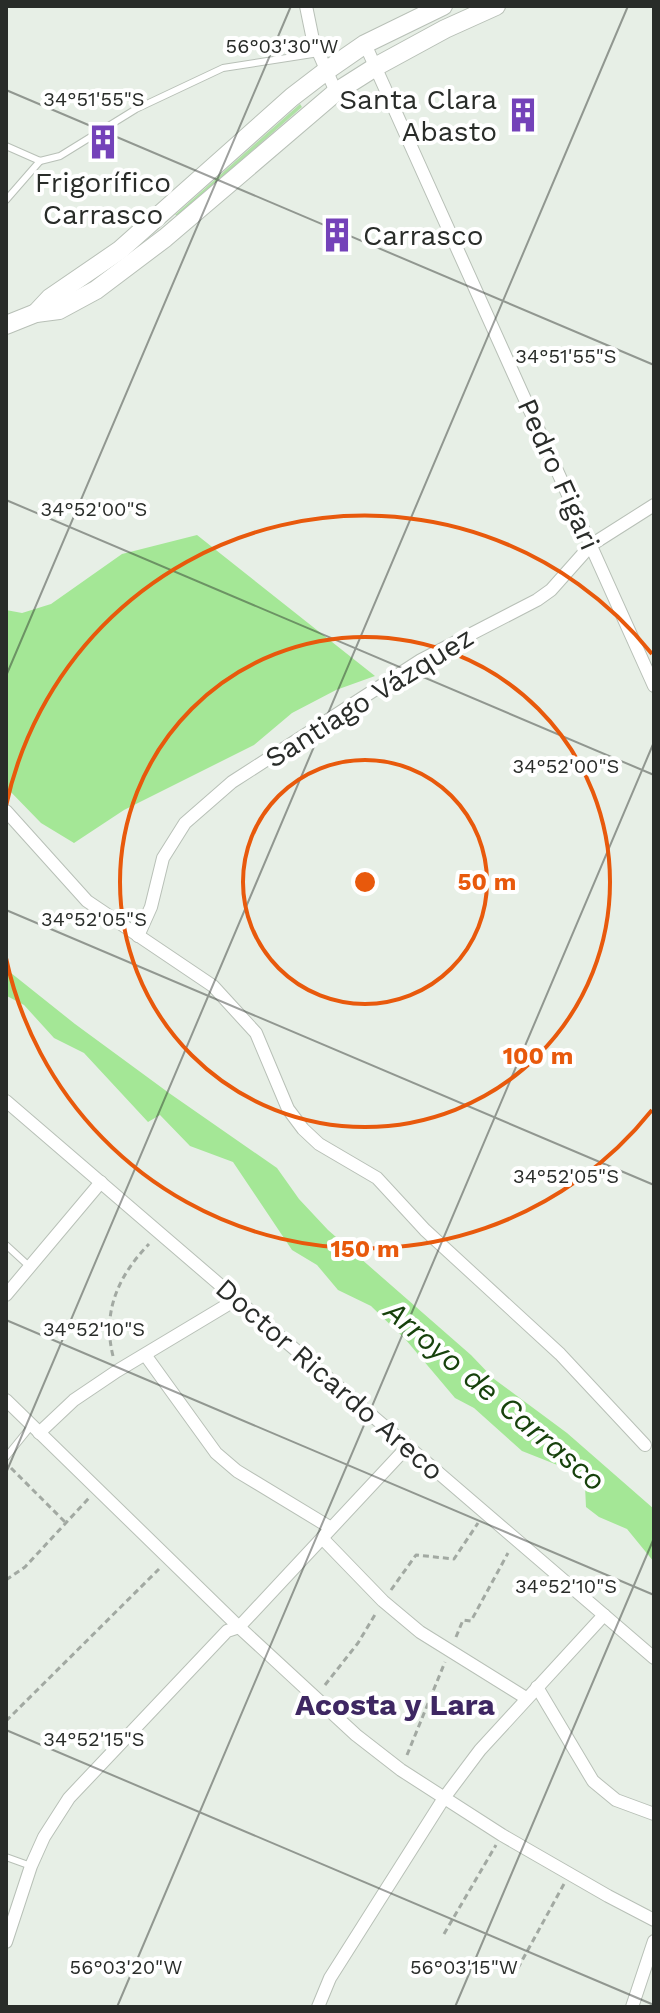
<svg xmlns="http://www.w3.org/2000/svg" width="660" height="2013" font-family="'Work Sans',sans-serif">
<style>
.green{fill:#afe1a5}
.water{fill:#a4e796}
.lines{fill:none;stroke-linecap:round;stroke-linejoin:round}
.lane-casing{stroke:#b8c0b7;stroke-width:8}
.street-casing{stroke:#b8c0b7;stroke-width:14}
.secondary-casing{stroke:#b8c0b7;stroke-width:20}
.path{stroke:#a2a9a2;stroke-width:3;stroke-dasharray:6 4;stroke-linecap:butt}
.lane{stroke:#fff;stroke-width:6}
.street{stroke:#fff;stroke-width:12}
.secondary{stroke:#fff;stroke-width:18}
.ticks{fill:none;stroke:#292c29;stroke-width:2;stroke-opacity:0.45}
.ring{fill:none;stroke:#e8590c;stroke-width:4}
.labels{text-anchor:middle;stroke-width:8;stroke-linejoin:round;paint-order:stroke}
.poi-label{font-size:28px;fill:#292c29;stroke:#fff;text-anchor:end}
.street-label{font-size:28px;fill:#292c29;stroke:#fff}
.water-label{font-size:30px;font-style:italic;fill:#17420c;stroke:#fff}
.neighbourhood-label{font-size:30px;font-weight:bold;fill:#3e2762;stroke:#fff}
.ticks-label{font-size:20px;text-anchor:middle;fill:#292c29;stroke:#fff;stroke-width:8;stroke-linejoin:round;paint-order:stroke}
.centre{fill:#e8590c;stroke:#fff;stroke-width:4}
.ring-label{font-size:24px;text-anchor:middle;font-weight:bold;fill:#e8590c;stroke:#fff;stroke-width:8;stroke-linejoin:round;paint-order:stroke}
</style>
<rect width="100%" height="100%" fill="#e7efe6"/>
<polygon class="green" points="300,104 302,107 178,216 175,215"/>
<g class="water">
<polygon points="197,535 375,676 336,690 292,713 254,745 124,810 74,843 41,823 6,787 6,610 22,613 51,604 122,554"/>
<polygon points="6,969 75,1024 169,1093 277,1168 299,1199 328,1230 471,1355 494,1379 567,1433 654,1509 654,1562 627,1529 599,1517 586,1507 585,1486 565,1468 522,1451 474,1408 455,1398 406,1340 371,1306 338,1290 317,1265 292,1250 233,1162 190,1146 160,1115 148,1122 84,1053 54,1038 24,1005 7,996"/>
</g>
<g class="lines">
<g class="lane-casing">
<g id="lane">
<polyline points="6,146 40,161 60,156 136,109 223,68 319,53"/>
<polyline points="6,200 40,161"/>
<polyline points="6,1245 30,1267"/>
<polyline points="6,1457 32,1425"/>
<polyline points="6,1857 31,1866"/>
</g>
</g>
<g class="street-casing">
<g id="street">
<polyline points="306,6 313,40 336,92"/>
<polyline points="365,44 654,686"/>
<polyline points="6,811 87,901 213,986 256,1033 288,1109 303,1129 319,1144 377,1178 425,1230 560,1354 645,1445"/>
<polyline points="138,936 151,907 163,858 185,823 232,782 421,660 537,600 551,590 591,545 654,505"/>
<polyline points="6,1101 654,1658"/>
<polyline points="6,1295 101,1182"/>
<polyline points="146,1356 216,1453 237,1471 331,1528"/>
<polyline points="6,1400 239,1627 356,1735 401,1770 502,1835 608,1896 654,1920"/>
<polyline points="39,1433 74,1400 117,1371 237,1299"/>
<polyline points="322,1538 383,1601 420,1632 526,1698"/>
<polyline points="537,1687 593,1781 616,1800 654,1814"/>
<polyline points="6,1942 31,1866 44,1837 69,1798 227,1631 239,1627 408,1446"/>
<polyline points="318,2007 330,1978 444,1798 480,1750 604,1615"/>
<polyline points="632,2007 654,1941"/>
</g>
</g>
<g class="secondary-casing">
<g id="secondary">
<polyline points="36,313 50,298 120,250 292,97 326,71 365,44 443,6"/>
<polyline points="6,325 36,313 59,310 96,290 165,238 336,92 377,66 445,29 496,6"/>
</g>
</g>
<g class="path">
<path d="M113,1356C102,1312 118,1276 149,1244"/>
<polyline points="11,1468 65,1522"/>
<polyline points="6,1580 25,1567 89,1498"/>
<polyline points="391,1590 416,1555 454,1559 478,1523"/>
<polyline points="456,1637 463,1620 471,1621 508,1553"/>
<polyline points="325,1685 358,1643 376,1613"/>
<polyline points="6,1721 159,1569"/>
<polyline points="407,1755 445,1662"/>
<polyline points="444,1934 496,1845"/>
<polyline points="513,1977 564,1884"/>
</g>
<use href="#lane" class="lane"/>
<use href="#street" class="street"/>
<use href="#secondary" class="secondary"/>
</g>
<path class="ticks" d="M6,90L654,365M6,500L654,775M6,676L291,6M6,910L654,1185M6,1320L654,1595M6,1473L628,6M6,1730L654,2005M117,2007L654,742M455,2007L654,1538"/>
<g class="ring">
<circle cx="365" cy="882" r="122"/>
<circle cx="365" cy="882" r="245"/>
<path d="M652 1110A367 367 0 0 1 6 958M6 806A367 367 0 0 1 652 654"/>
</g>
<defs>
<g id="building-bare" transform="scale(2.76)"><path d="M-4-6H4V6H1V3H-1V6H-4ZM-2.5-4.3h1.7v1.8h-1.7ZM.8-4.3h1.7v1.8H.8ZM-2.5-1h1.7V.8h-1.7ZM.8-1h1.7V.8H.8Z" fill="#7442b9" stroke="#fff" stroke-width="2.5" paint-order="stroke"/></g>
</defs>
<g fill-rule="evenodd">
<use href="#building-bare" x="523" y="115"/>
<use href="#building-bare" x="103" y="142"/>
<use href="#building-bare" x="337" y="235"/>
</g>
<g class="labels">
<g class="poi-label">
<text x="497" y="109">Santa Clara<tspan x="497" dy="32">Abasto</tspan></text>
<text x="103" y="192" text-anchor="middle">Frigorífico<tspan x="103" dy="32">Carrasco</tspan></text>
<text x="363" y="245" text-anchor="start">Carrasco</text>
</g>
<g class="street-label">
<text transform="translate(559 474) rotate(66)" y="10">Pedro Figari</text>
<text transform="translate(369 697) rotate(-32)" y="10">Santiago Vázquez</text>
<text transform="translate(330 1379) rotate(41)" y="10">Doctor Ricardo Areco</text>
</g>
<g class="water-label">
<text transform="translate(495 1396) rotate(40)" y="10">Arroyo de Carrasco</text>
</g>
<g class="neighbourhood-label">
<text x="395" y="1715">Acosta y Lara</text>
</g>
</g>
<g class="ticks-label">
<text x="282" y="53">56°03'30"W</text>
<text x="94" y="106">34°51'55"S</text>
<text x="566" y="363">34°51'55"S</text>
<text x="94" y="516">34°52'00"S</text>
<text x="566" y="773">34°52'00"S</text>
<text x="94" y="926">34°52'05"S</text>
<text x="566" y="1183">34°52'05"S</text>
<text x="94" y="1336">34°52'10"S</text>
<text x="566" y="1593">34°52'10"S</text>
<text x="94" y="1746">34°52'15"S</text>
<text x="126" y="1974">56°03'20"W</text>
<text x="464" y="1974">56°03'15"W</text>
</g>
<circle cx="365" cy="882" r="12" class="centre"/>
<g class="ring-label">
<text x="487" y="890">50 m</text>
<text x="538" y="1064">100 m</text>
<text x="365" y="1257">150 m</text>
</g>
<rect width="660" height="2013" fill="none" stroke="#292c29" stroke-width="16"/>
</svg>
